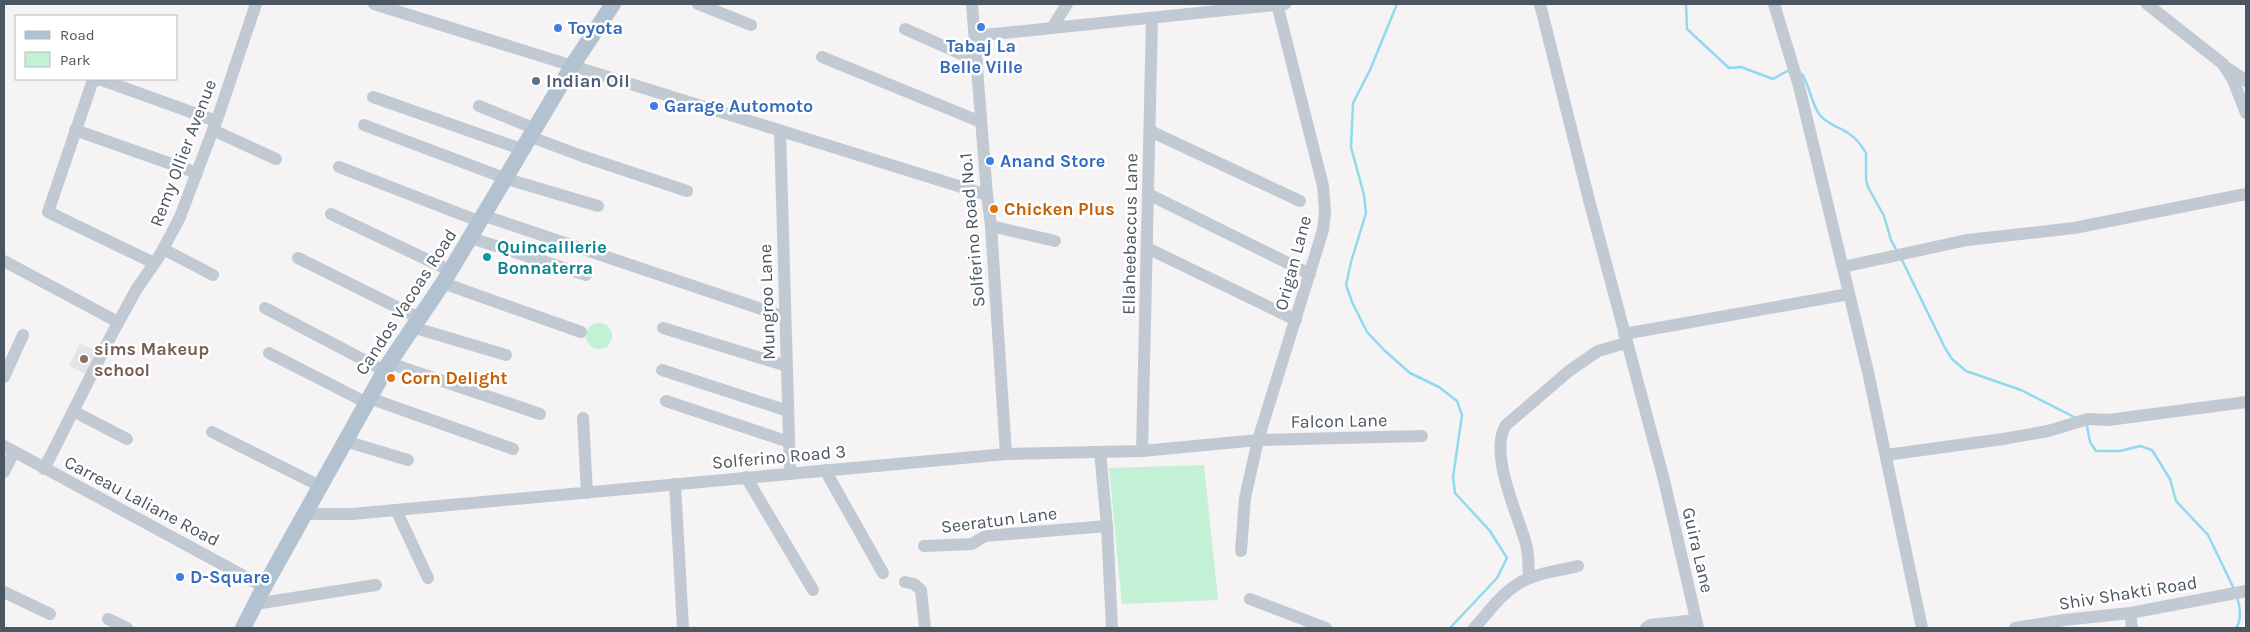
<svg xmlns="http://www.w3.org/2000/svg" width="2250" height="632" font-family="Karla,sans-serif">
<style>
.education{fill:#e6e4e5}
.green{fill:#c3f1d5}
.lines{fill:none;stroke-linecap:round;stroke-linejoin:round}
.stream{stroke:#90daee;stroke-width:2.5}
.minor{stroke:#c1cad2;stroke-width:12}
.major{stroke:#b3c2d1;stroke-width:16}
.shop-dot{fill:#3f7fe0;stroke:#fff;stroke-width:2}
.service-dot{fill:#5c6f8a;stroke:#fff;stroke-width:2}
.food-dot{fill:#e8710a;stroke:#fff;stroke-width:2}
.culture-dot{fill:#0f9aa8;stroke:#fff;stroke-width:2}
.education-dot{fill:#8d6e63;stroke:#fff;stroke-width:2}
.labels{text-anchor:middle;stroke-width:5;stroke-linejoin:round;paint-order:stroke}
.shop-label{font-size:18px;font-weight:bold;fill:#366cbe;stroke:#fff;text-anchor:start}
.service-label{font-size:18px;font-weight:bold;fill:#4e5e75;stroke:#fff;text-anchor:start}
.street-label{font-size:18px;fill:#4a5661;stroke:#fff}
.food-label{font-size:18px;font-weight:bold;fill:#c56008;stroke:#fff;text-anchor:start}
.culture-label{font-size:18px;font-weight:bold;fill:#0d838f;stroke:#fff;text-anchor:start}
.education-label{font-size:18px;font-weight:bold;fill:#785e54;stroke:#fff;text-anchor:start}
</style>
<rect width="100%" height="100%" fill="#f5f3f3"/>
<polygon class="education" points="80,343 100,353 88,375 69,366"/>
<g class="green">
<circle cx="599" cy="336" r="13"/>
<polygon points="1204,465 1218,600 1122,604 1109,468"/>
</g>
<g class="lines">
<g class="stream">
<polyline points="1397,4 1370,70 1353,103 1351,147 1364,195 1366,213 1351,262 1346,285 1352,302 1367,332 1385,351 1410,373 1439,387 1457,401 1462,415 1453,477 1455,493 1490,531 1507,558 1497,578 1450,628"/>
<polyline points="1686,4 1687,29 1729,68 1741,67 1773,79 1787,71 1791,72"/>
<path d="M1799,74H1802C1810,87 1811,102 1819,114C1826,124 1839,127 1848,133C1856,138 1862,146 1866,153V179L1868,187L1884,216L1891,240L1897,251"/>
<polyline points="1901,258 1945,348 1952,359 1966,371 2021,390 2076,418"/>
<polyline points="2084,424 2087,426 2090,442 2096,451 2120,451 2140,446 2152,450 2170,479 2176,501 2208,535 2234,589"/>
<path d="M2236,628C2242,620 2240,607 2237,597"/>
</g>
<g class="minor">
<polyline points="374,4 987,195"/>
<polyline points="698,4 751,25"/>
<polyline points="972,4 987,195 991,226 1006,454"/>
<polyline points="1540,4 1589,200 1664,480 1698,628"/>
<polyline points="1774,4 1799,86 1868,372 1922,628"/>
<polyline points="2147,4 2223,64 2233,80 2246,113"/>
<polyline points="1052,28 1067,4"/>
<polyline points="905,29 977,61"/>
<polyline points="975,36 1285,4"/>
<polyline points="822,57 981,122"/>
<polyline points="2229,69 2246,81"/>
<polyline points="373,97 524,150"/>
<polyline points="479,106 536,129"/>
<polyline points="364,125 507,179 598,206"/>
<polyline points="75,130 197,173"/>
<polyline points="213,130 276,159"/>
<polyline points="780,131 790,472"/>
<polyline points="1150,131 1300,201"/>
<polyline points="531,137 582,156 687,191"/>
<polyline points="339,167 481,222"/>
<polyline points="1148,194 1310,274"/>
<polyline points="331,214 451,271"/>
<polyline points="485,216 785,317"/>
<polyline points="991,226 1055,241"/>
<polyline points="471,238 586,275"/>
<polyline points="1147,248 1296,320"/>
<polyline points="163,249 213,275"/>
<polyline points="298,258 419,318"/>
<polyline points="4,261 118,322"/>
<polyline points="154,263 48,212 92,83 96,80 102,80 216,121"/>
<polyline points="1843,267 1967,240 2074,228 2246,194"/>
<polyline points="443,283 581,332"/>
<polyline points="265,308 385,371"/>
<polyline points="412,327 506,355"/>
<polyline points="663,328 787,366"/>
<polyline points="1624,334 1849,294"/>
<polyline points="269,353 367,403"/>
<polyline points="389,363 540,414"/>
<polyline points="662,370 788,411"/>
<polyline points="4,377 23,335"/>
<polyline points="369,398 513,449"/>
<polyline points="666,401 789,442"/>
<polyline points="73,411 127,439"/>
<polyline points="583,418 587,493"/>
<polyline points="212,432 320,486"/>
<polyline points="345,441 408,460"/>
<polyline points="4,446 264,587"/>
<polyline points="1142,451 1152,18"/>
<polyline points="1100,452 1107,526 1112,628"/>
<polyline points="1886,455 2003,439 2048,431 2088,419 2108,420 2246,402"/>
<polyline points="44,469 113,332 136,290 160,255 180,217 219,114 256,4"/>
<polyline points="825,470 883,573"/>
<polyline points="4,472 14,452"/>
<polyline points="746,477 813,590"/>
<polyline points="675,484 683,628"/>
<polyline points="396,510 428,578"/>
<polyline points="304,514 352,514 1006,454 1142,451 1258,440 1422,436"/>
<polyline points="924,546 972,544 985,536 1107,526"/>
<polyline points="1241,551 1245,498 1258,440 1323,230 1325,212 1323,186 1277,4"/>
<path d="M1529,578C1528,567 1529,554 1526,544C1518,515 1488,452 1506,425L1569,371L1598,351L1626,343"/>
<polyline points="905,582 914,584 921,590 925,628"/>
<polyline points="4,592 50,614"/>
<polyline points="1250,599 1326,628"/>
<polyline points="255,604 376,585"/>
<polyline points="2130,613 2132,628"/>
<polyline points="108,619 127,628"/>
<path d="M1474,628C1488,613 1501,594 1518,584C1535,573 1559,571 1578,566"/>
<polyline points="1646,628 1650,625 1696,620"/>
<polyline points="2015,628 2064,620 2130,613 2246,591"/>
</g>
<polyline class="major" points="243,628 264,587 389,363 443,283 572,66 613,4"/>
</g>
<g class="shop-dot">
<circle cx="981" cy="27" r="5"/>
<circle cx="558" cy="28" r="5"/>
<circle cx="654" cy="106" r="5"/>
<circle cx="990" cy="161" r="5"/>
<circle cx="180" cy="577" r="5"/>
</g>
<circle class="service-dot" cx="536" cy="81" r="5"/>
<g class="food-dot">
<circle cx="994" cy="209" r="5"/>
<circle cx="391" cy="378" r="5"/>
</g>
<circle class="culture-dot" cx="487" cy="257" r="5"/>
<circle class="education-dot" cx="84" cy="359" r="5"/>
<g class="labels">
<g class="shop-label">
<text x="568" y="34">Toyota</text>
<text x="981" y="52" text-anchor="middle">Tabaj La<tspan x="981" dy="21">Belle Ville</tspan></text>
<text x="664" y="112">Garage Automoto</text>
<text x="1000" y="167">Anand Store</text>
<text x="190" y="583">D-Square</text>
</g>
<g class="service-label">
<text x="546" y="87">Indian Oil</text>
</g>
<g class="street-label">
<text transform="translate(183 153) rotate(-69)" y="6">Remy Ollier Avenue</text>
<text transform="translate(972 230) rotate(-95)" y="6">Solferino Road No.1</text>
<text transform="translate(1130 234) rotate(-89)" y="6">Ellaheebaccus Lane</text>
<text transform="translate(1293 263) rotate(-75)" y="6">Origan Lane</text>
<text transform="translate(406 302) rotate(-57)" y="6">Candos Vacoas Road</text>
<text transform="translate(767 302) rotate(-92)" y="6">Mungroo Lane</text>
<text transform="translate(1339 421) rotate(-1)" y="6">Falcon Lane</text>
<text transform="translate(779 457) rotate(-5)" y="6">Solferino Road 3</text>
<text transform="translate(142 501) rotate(28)" y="6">Carreau Laliane Road</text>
<text transform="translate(999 520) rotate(-7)" y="6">Seeratun Lane</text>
<text transform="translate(1698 550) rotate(77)" y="6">Guira Lane</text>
<text transform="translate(2128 593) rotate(-9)" y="6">Shiv Shakti Road</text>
</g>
<g class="food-label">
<text x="1004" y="215">Chicken Plus</text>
<text x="401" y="384">Corn Delight</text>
</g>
<g class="culture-label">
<text x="497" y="253">Quincaillerie<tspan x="497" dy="21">Bonnaterra</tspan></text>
</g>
<g class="education-label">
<text x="94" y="355">sims Makeup<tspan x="94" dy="21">school</tspan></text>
</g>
</g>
<rect width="2250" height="632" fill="none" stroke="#4a5661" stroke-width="10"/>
<rect x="15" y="15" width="162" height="65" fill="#ffffff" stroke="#b7bbc0"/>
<rect x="25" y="31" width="25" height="8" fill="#b3c2d1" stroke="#b7bbc0"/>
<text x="60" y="40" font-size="15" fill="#4a5661">Road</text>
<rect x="25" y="52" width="25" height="15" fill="#c3f1d5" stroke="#b7bbc0"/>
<text x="60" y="65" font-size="15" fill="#4a5661">Park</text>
</svg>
